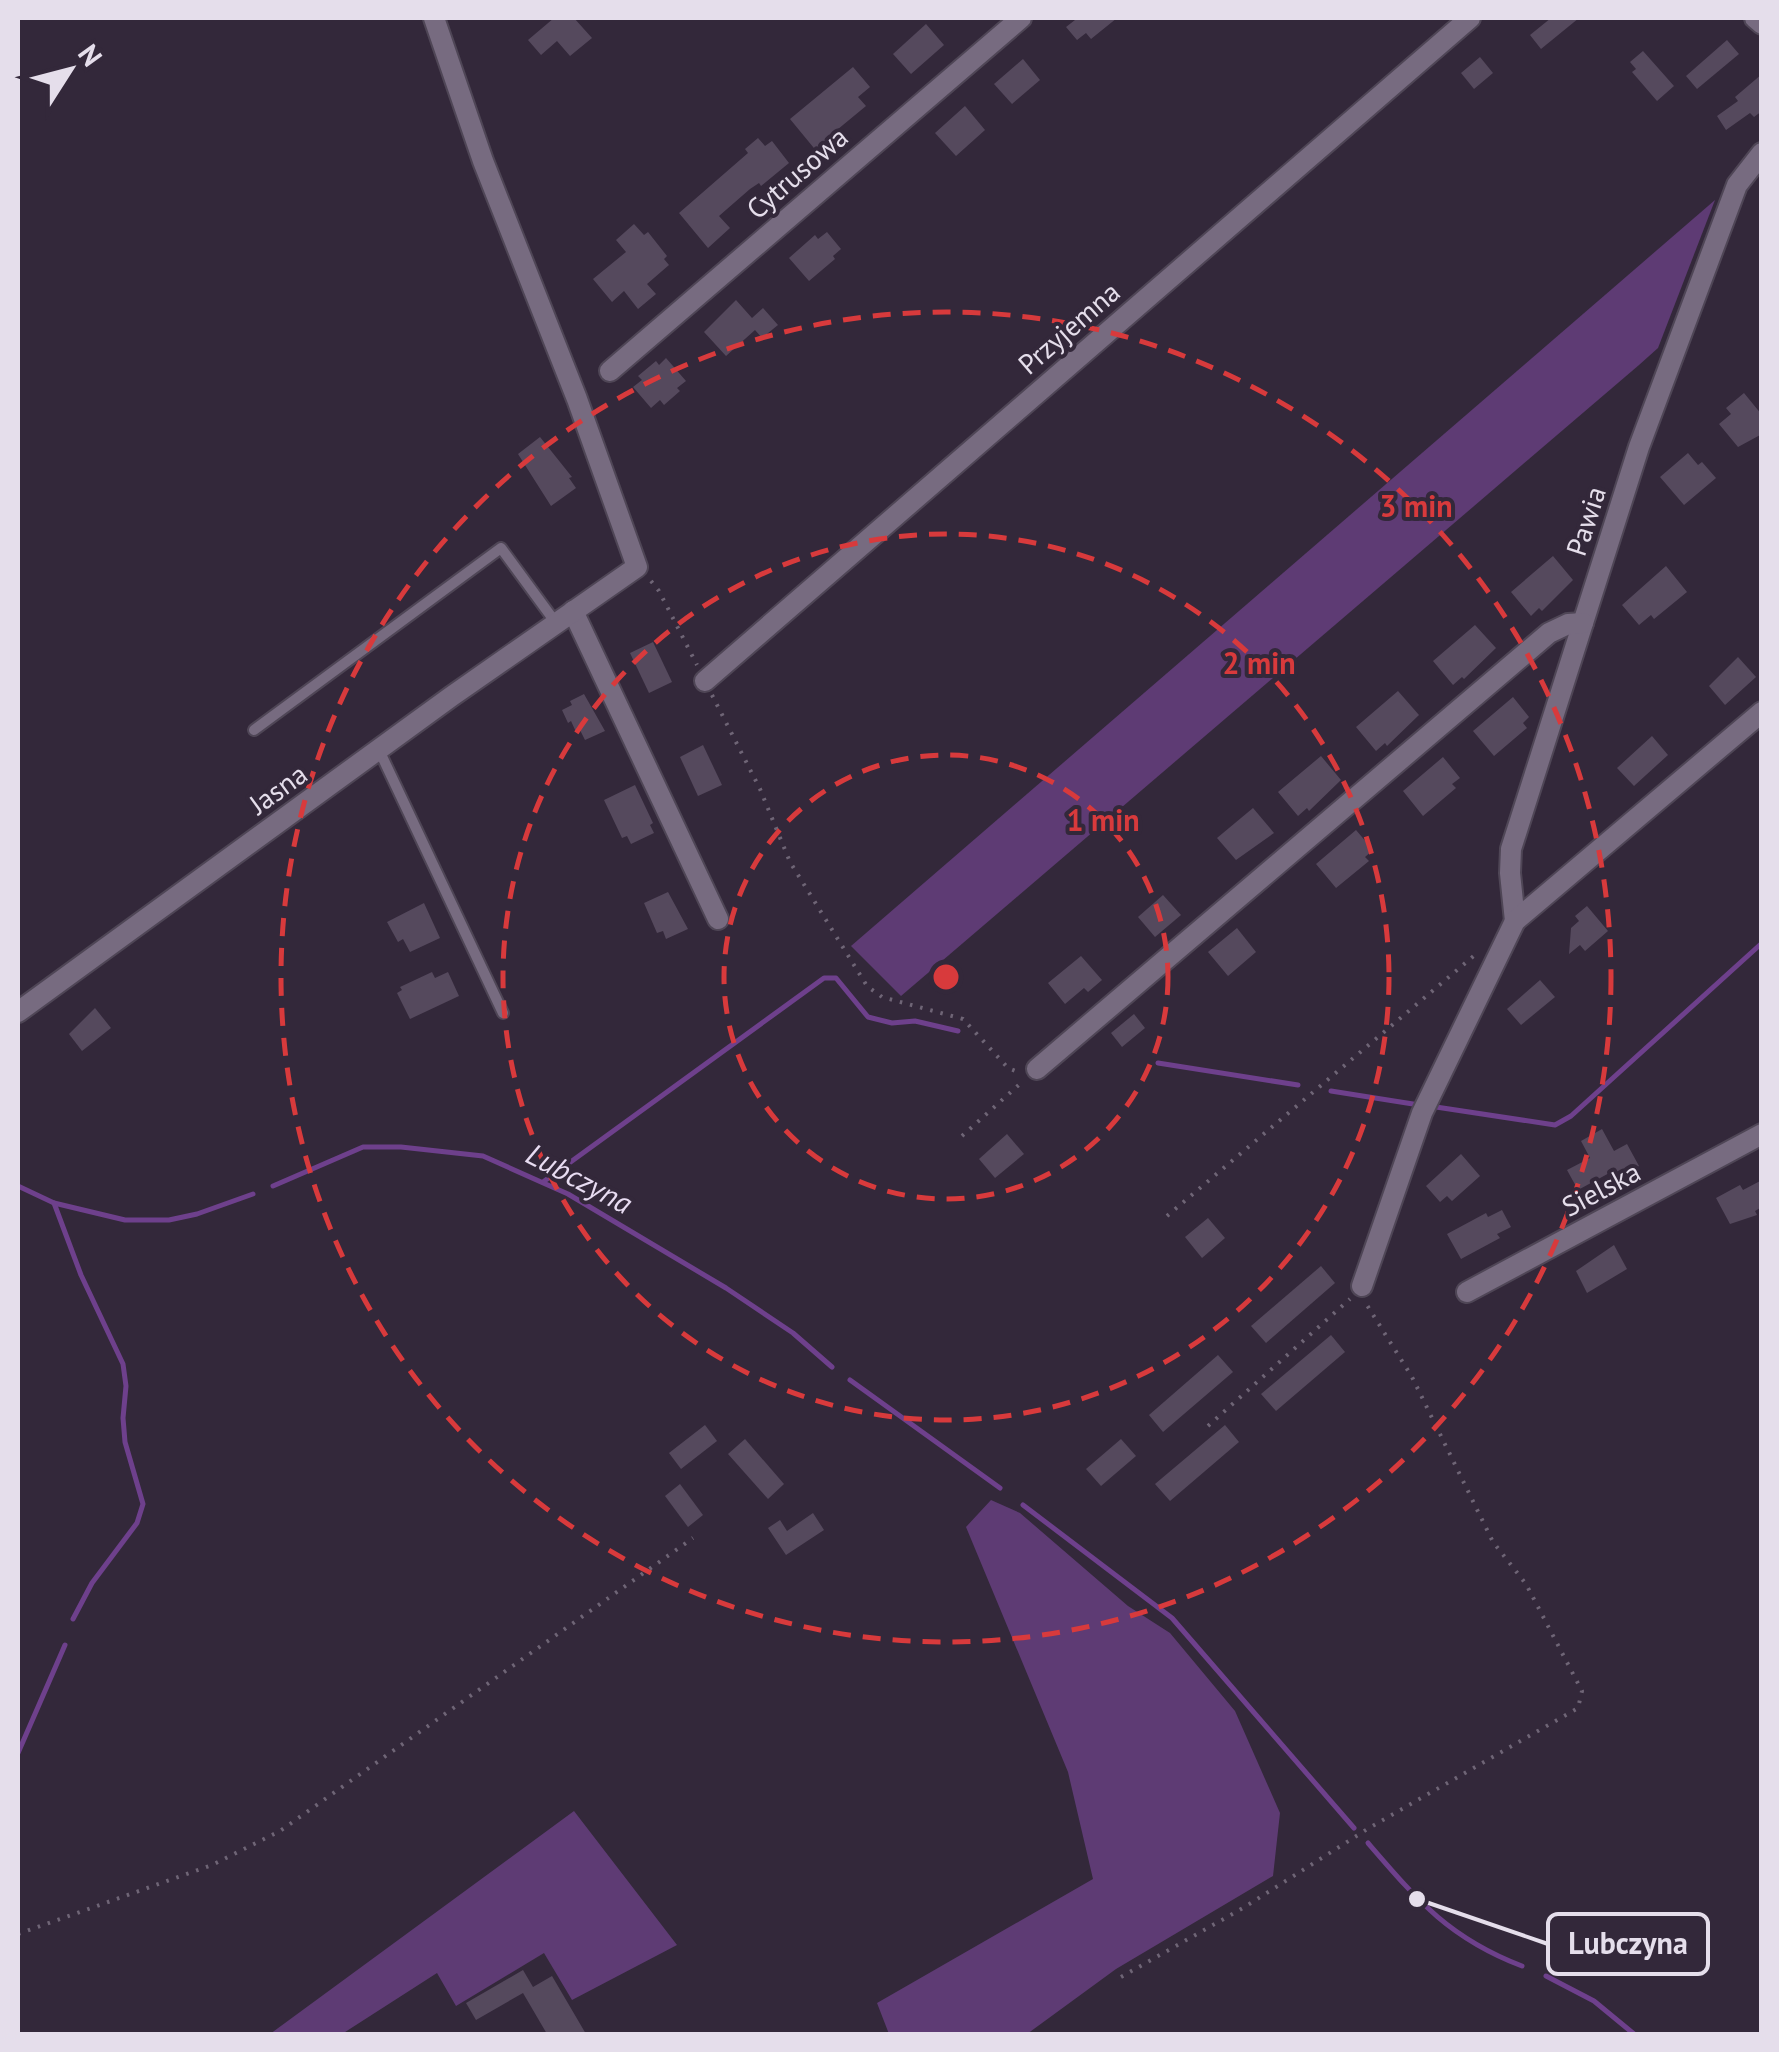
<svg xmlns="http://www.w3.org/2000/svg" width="1779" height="2052" font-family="'PT Sans',sans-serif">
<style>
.green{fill:#5e3b74}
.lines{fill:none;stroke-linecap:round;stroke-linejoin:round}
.stream{stroke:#6e408c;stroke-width:5}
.building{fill:#55495d}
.lane-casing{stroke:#4f4656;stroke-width:14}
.street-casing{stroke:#4f4656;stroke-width:24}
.path{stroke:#6f6576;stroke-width:4;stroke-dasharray:2.5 8;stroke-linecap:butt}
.lane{stroke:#776b80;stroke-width:10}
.street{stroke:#776b80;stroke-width:20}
.ring{fill:none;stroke:#d83a3c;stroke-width:5;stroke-dasharray:18 12}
.labels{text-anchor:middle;stroke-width:8;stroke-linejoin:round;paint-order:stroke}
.street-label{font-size:28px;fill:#e5deeb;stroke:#33283a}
.water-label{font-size:30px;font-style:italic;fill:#e8dcf2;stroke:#33283a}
.centre{fill:#d83a3c;stroke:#33283a;stroke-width:5}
.ring-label{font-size:30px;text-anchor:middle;font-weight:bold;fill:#d83a3c;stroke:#33283a;stroke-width:8;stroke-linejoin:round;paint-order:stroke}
.leader{fill:none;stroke:#e5deeb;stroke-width:4}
.callout-dot{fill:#e5deeb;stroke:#33283a;stroke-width:4}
.callout{fill:#33283a;stroke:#e5deeb;stroke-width:4}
.callout-label{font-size:30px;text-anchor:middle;font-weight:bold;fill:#e5deeb}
</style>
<rect width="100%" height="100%" fill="#33283a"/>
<g class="green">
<polygon points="1715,200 1658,348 1639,365 901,996 851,946"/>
<polygon points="991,1500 1020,1513 1128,1606 1170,1633 1235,1711 1280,1813 1273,1876 1116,1969 1027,2034 889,2034 877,2003 1093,1879 1068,1772 966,1527"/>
<polygon points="574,1811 677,1945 572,2000 544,1953 456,2006 437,1973 342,2034 270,2034"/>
</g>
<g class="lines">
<g class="stream">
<polyline points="1158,1063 1298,1085"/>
<polyline points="1331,1091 1413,1104"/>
<polyline points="1436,1107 1555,1125 1571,1116 1762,943"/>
<polyline points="543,1182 824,978 836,978 868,1017 892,1023 915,1021 958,1031"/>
<polyline points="18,1186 54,1203 125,1220 169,1220 197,1214 253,1194"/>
<polyline points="273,1186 363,1147 401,1147 483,1156 568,1194 726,1288 793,1333 832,1367"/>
<polyline points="54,1203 81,1275 123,1364 126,1386 123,1418 125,1442 143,1504 137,1523 92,1583 73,1619"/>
<polyline points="850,1380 1000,1488"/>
<polyline points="1023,1505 1172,1618 1354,1828"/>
<polyline points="18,1753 65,1645"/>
<path d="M1368,1843C1418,1901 1449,1938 1522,1966"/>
<polyline points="1546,1976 1594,2001 1634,2034"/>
</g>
</g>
<g class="building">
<polygon points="554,18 574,18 592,38 570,56 557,41 541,55 528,40"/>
<polygon points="1073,18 1117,18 1091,39 1086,33 1077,40 1066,27 1075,20"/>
<polygon points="1551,18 1579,18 1541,49 1530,35"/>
<polygon points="926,24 944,45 911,74 893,54"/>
<polygon points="1727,40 1739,54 1697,89 1686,76"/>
<polygon points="1643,51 1674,86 1657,101 1632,72 1636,69 1630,62"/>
<polygon points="1480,57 1493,73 1474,89 1461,73"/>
<polygon points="1023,59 1040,80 1012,104 994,84"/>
<polygon points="853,67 870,87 858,97 866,106 826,139 829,143 818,153 790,119"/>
<polygon points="1762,74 1762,111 1754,117 1750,113 1726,130 1717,116 1738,101 1735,97"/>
<polygon points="965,106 985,130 956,156 935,133"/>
<polygon points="758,138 765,146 772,141 789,163 761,186 759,183 750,189 719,216 730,228 708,248 679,213 748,153 745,149"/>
<polygon points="634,224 644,235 648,232 667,256 664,259 669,265 647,284 656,294 638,309 624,291 612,302 593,279 626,252 616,240"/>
<polygon points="827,232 841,249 833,256 835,259 809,281 789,258 815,235 818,239"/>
<polygon points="736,300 752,318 763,308 778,325 762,338 755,330 726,356 704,332"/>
<polygon points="666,358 686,381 677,388 680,391 664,405 660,400 651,408 633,387 642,380 638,376 656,361 659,365"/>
<polygon points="1744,393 1762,415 1762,434 1738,447 1719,424 1731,414 1726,408"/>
<polygon points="540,437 572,477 569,478 576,488 551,506 518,454"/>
<polygon points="1688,453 1698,465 1702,462 1716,478 1684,505 1660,477"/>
<polygon points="1553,556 1573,580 1542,611 1539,608 1531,616 1511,592"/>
<polygon points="1666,566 1687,592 1654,619 1651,615 1639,625 1622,605"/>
<polygon points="1475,625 1496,648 1464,679 1462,677 1453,685 1433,661"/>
<polygon points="653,642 672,682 649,693 630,653"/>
<polygon points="1738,657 1756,677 1725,705 1709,686"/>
<polygon points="1398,691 1419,715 1387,746 1385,743 1376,751 1356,727"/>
<polygon points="584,694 605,731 585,740 580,730 576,732 571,721 568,723 562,710 572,705 570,701"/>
<polygon points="1513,697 1529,717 1523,723 1527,728 1494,756 1473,731"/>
<polygon points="1652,736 1668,755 1634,786 1617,768"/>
<polygon points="703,745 722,785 698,796 680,757"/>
<polygon points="1321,756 1341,780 1309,811 1307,808 1298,816 1278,792"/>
<polygon points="1443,757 1460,778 1452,784 1456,788 1423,816 1403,791"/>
<polygon points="635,785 653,823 650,825 654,833 631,844 627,836 622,838 604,800"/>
<polygon points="1253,808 1274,833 1236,860 1217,838"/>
<polygon points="1356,830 1373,850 1365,857 1369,861 1336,888 1316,864"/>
<polygon points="668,892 688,929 666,939 663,931 657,933 644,903"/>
<polygon points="1163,895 1181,915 1155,937 1138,917"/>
<polygon points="424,903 440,938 410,952 403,939 398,942 387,922"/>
<polygon points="1587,906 1608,931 1585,951 1580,945 1569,954 1571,928 1579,921 1575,916"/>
<polygon points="1237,928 1256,952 1228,976 1208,952"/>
<polygon points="1081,956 1102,980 1088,992 1084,988 1065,1004 1048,983"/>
<polygon points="432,972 435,978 448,972 459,996 410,1019 397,993 402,990 400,987"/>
<polygon points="1540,980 1555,997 1521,1025 1507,1009"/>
<polygon points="95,1008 111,1028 82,1051 69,1034"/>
<polygon points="1134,1014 1145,1028 1122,1047 1111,1033"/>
<polygon points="1602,1129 1614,1151 1627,1144 1639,1166 1617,1178 1613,1171 1578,1190 1567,1170 1590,1158 1581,1141"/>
<polygon points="1007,1134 1024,1154 995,1178 979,1159"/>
<polygon points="1461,1154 1480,1176 1452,1201 1447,1196 1440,1202 1426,1186"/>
<polygon points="1762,1180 1762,1207 1755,1211 1757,1215 1730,1224 1716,1198 1740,1185 1743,1190"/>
<polygon points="1502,1210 1511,1227 1497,1234 1500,1238 1461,1259 1447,1234 1486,1213 1488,1217"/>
<polygon points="1208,1218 1225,1238 1202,1258 1185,1237"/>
<polygon points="1614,1245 1627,1269 1587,1293 1576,1271"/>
<polygon points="1321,1266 1335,1283 1266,1343 1251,1326"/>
<polygon points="1331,1335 1345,1352 1276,1411 1261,1394"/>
<polygon points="1218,1355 1233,1372 1163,1432 1149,1415"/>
<polygon points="705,1425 717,1441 681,1469 669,1453"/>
<polygon points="1225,1425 1239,1442 1170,1501 1155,1484"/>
<polygon points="745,1439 784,1484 768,1499 728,1454"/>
<polygon points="1121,1439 1136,1456 1101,1486 1086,1469"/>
<polygon points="680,1484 703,1515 688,1527 665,1496"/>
<polygon points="813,1513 824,1530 786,1555 768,1528 780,1520 787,1531"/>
<polygon points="523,1970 533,1987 552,1976 586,2034 547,2034 523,1993 476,2020 466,2003"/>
</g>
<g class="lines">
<g class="lane-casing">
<g id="lane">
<polyline points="254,730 501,548 556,623"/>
<polyline points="379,750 503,1013"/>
</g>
</g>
<g class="street-casing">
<g id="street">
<polyline points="1755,18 1762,24"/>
<polyline points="610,371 1021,18"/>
<polyline points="573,611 718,919"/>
<polyline points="705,681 1470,18"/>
<polyline points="1515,921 1510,873 1511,849 1639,447 1737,185 1762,153"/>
<polyline points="18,1012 452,696 637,567 577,399 483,161 434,18"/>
<polyline points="1037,1069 1549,633 1568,624 1583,623"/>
<polyline points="1362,1286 1422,1113 1515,921 1762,712"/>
<polyline points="1467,1292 1762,1134"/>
</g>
</g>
<g class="path">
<polyline points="651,581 659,591 697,665"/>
<polyline points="712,695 760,789 790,862 867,986 882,997 963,1019 1008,1068 1018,1072"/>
<polyline points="962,1136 1022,1082"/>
<polyline points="1167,1216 1476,954"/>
<polyline points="1208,1426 1350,1299"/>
<polyline points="18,1934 212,1865 280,1831 693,1538"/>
<polyline points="1121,1977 1243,1908 1369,1828 1578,1708 1582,1691 1526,1584 1493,1542 1412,1377 1365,1302"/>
</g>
<use href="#lane" class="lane"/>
<use href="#street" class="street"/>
</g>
<g class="ring">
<circle cx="946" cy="977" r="222"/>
<circle cx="946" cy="977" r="443"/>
<circle cx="946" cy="977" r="665"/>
</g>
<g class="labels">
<g class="street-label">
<text transform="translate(797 173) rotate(-41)" y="10">Cytrusowa</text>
<text transform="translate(1069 328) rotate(-41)" y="10">Przyjemna</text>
<text transform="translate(1586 521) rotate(-72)" y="10">Pawia</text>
<text transform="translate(278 789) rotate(-36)" y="10">Jasna</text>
<text transform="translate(1601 1189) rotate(-28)" y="10">Sielska</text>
</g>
<g class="water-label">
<text transform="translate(579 1179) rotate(28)" y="10">Lubczyna</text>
</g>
</g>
<circle cx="946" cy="977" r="15" class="centre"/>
<g class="ring-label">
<text x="1416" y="517">3 min</text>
<text x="1259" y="674">2 min</text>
<text x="1103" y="831">1 min</text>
</g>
<path class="leader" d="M1417 1899L1548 1944"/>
<circle class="callout-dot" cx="1417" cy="1899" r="10"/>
<rect class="callout" x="1548" y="1914" width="160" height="60" rx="10"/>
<g class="callout-label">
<text x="1628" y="1954">Lubczyna</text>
</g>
<rect width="1779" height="2052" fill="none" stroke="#e5deeb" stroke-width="40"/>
<g transform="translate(70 70) rotate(54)" stroke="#33283a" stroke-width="8" paint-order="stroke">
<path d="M0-8L18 38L0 25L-18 38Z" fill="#e5deeb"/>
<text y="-15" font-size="28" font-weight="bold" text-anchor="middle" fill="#e5deeb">N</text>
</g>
</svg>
